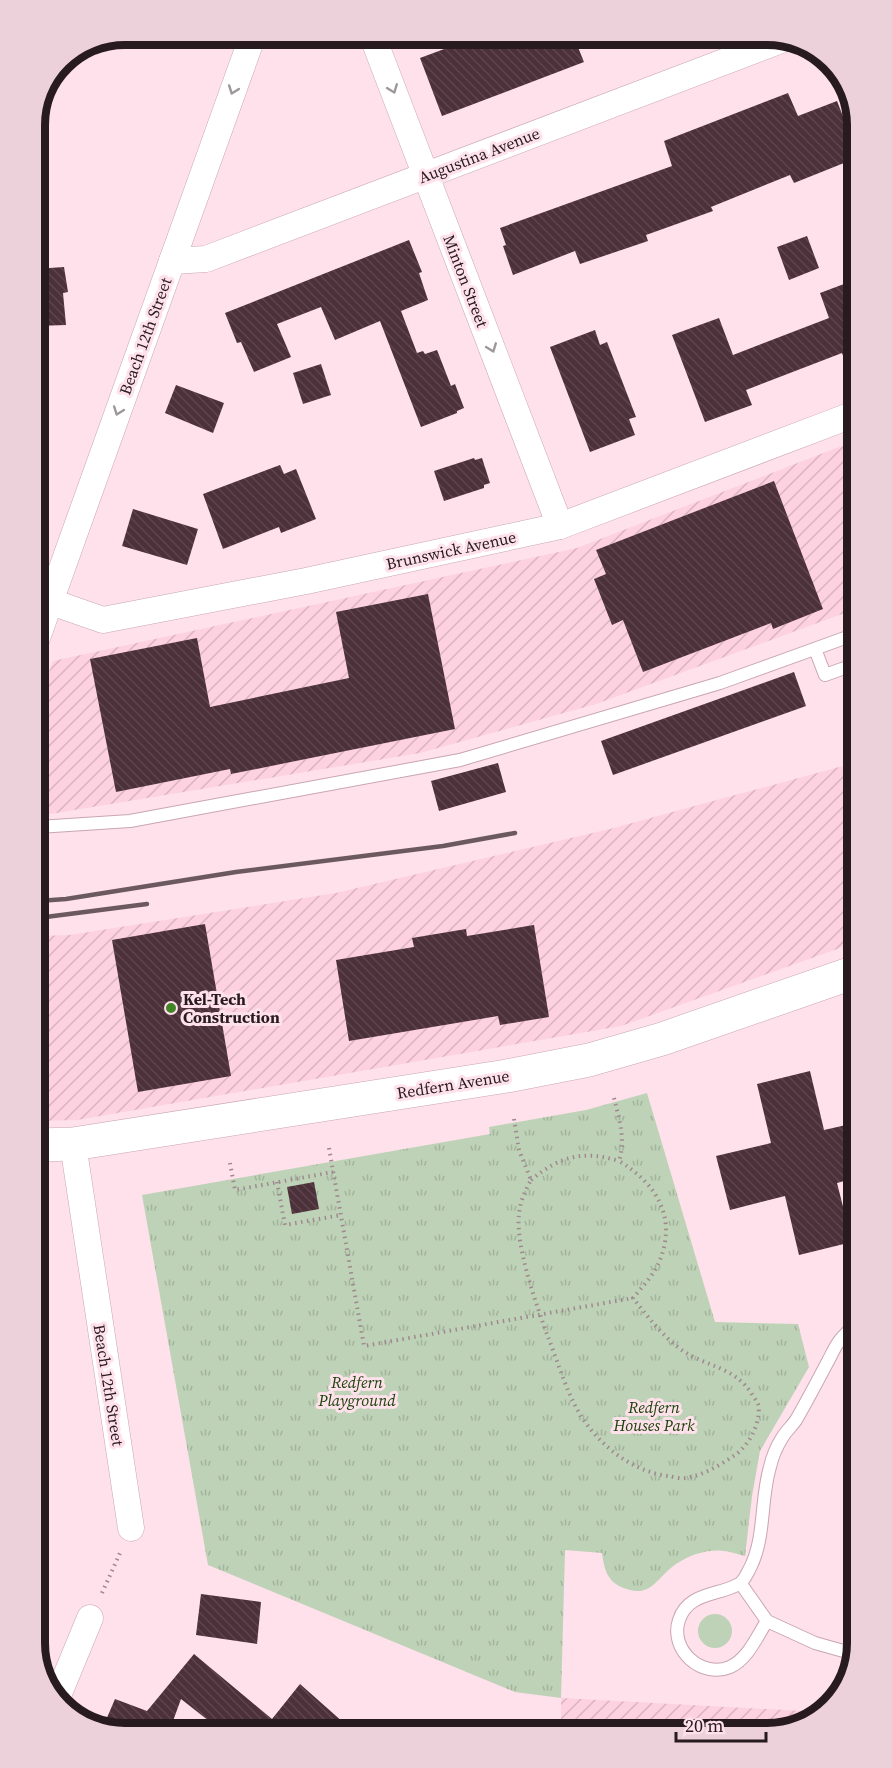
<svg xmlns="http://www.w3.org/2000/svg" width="892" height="1768" font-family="'Source Serif 4',serif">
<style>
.industrial{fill:url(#industrial-furrows)}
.grass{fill:#bed2b7}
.park{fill:url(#park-tufts)}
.building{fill:url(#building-back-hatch)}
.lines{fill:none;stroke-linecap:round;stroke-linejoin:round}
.lane-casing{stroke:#c9a6b1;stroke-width:14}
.street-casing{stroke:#c9a6b1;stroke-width:27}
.secondary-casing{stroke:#c9a6b1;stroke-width:34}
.path{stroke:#9f8990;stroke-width:4;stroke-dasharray:1.5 4.5;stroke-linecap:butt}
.lane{stroke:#fff;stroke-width:12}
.street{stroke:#fff;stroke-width:26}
.secondary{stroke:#fff;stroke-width:33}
.rail{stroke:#6c5960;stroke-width:4.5}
.oneway{stroke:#9e989b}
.poi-dot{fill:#428527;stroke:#fee1ea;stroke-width:2}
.labels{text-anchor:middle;stroke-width:6;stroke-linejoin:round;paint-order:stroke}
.street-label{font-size:16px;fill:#281b20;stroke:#fee1ea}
.poi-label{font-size:16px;font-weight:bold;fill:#281b20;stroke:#fee1ea;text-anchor:start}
.park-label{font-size:16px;font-style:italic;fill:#1b420a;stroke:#fee1ea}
.rim{fill:none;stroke:#281b20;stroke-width:8}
</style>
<defs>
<pattern id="industrial-furrows" width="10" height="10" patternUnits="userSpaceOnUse" patternTransform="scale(1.5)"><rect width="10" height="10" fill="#fdd1df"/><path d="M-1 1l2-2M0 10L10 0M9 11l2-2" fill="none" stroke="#d9b3bf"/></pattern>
<pattern id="park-tufts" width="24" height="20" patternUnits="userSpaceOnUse" patternTransform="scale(1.5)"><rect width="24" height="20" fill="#bed2b7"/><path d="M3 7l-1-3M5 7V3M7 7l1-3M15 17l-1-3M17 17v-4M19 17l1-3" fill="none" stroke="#a3b49d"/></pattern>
<pattern id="building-back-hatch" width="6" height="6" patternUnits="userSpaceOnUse" patternTransform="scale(1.5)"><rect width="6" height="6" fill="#4c303a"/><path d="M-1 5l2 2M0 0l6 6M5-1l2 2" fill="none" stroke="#5d454e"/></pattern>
</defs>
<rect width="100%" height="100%" fill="#fee1ea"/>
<g class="industrial">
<polygon points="852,442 853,610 596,704 420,753 38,816 37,706 53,661 577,548"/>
<polygon points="854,763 854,943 621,1026 77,1120 39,1121 38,936 70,935 336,893 610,829"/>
<polygon points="561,1698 820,1712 801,1727 561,1729"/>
</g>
<circle class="grass" cx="715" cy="1631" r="17"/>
<path class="park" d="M647,1093L715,1322L798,1324L809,1367L760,1451L752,1496L745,1556C724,1550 717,1548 696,1554C688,1557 678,1562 672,1567C654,1582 649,1599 621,1587C606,1580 604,1567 602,1553L565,1550L561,1698L515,1692L208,1565L142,1195L490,1134L489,1127L586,1110Z"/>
<g class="building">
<polygon points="482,35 573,35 584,62 442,116 420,58"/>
<polygon points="788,93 798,116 837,101 851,137 851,158 843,161 844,163 794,183 790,175 711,207 713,211 646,235 648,241 580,264 575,251 513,275 503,246 506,245 500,228 672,166 664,141"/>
<polygon points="807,236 819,268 789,280 777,247"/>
<polygon points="409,240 422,272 419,273 428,300 401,311 417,353 423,351 425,354 437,350 451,386 455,384 464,408 457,411 457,413 421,427 380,321 335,340 321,307 277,324 291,357 254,372 241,342 237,343 225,313"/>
<polygon points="64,267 68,292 63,293 66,325 36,326 35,269"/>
<polygon points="852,281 852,371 849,372 842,353 746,390 752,405 705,422 672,335 719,318 733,355 829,318 820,293"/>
<polygon points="595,330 600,345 607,342 636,417 629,419 635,435 590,452 550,347"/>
<polygon points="321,364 331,395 303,404 293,373"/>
<polygon points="176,385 224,403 213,433 165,413"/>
<polygon points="474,458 475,460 482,458 490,483 484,485 484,488 444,501 434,471"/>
<polygon points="280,465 284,474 296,469 316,519 281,533 279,527 223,549 203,494"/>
<polygon points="774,481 823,609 773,629 771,623 643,672 623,620 612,625 594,579 606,574 596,550"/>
<polygon points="133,509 198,529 187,565 122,546"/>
<polygon points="428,594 455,729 231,774 230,769 116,792 90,659 197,638 210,707 349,678 336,612"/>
<polygon points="794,672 806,706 613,775 601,741"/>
<polygon points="498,763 506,792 439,811 431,781"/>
<polygon points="205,924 231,1076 138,1092 112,940"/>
<polygon points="534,925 549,1017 500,1025 498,1016 349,1041 336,960 414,947 412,938 466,929 467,936"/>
<polygon points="810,1071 824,1130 855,1123 855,1178 837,1183 852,1242 799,1255 785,1196 730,1210 716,1156 771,1143 757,1084"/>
<polygon points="314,1182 319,1209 292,1214 287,1187"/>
<polygon points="201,1594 261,1602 257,1644 196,1635"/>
<polygon points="194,1654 272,1719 300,1684 353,1731 223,1732 181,1699 173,1721 198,1733 120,1733 103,1727 115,1699 147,1711"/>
</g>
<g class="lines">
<g class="lane-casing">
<g id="lane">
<polyline points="815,649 825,675 853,665"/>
<polyline points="38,827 130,821 460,760 720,683 853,635"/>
<polyline points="741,1584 767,1621 815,1643 854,1654"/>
<path d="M767,1621C757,1636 748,1659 730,1667C702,1679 669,1650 679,1620C688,1592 718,1596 739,1584C743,1582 747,1574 749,1570C766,1539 760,1500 770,1467C772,1458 777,1446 782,1438C786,1431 792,1426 796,1420C807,1401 817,1382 827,1363C831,1356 835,1346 840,1340C845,1334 851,1329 856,1323"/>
</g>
</g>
<g class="street-casing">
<g id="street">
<polyline points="372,35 560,526"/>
<polyline points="172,261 206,259 784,39"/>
<polyline points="37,597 103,620 306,581 560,526 852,415"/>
<polyline points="37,638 253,35"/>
<polyline points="73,1144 131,1528"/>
<polyline points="57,1698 90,1618"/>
</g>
</g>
<g class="secondary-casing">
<polyline id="secondary" points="39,1145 73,1144 507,1076 589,1060 662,1039 855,972"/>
</g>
<g class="path">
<path d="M514,1119L519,1150L531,1180C525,1191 520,1202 519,1214C515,1245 537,1307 548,1337C558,1362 567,1394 581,1416C601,1447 632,1471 668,1476C673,1477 680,1479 686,1478C704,1475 720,1465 735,1455C749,1446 762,1421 758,1404C757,1401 755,1399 753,1396C735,1365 705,1368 679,1348C661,1334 647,1316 633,1298C643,1286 654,1275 660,1260C677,1217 656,1183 619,1161C626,1139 619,1119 614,1098"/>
<polyline points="329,1148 364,1346 633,1298"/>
<polyline points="230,1163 235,1190 333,1172"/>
<path d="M531,1180C560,1156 583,1150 619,1161"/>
<polyline points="277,1182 285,1225 341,1215"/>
<polyline points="102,1593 120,1553"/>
</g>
<use href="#lane" class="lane"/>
<use href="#street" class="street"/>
<use href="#secondary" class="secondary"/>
<g class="rail">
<polyline points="38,901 66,899 236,872 443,846 515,833"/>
<polyline points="38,918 147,904"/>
</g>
</g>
<defs><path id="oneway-chevron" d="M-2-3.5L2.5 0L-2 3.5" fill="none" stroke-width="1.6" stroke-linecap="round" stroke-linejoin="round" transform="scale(1.5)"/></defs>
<g class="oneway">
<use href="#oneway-chevron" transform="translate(393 89) rotate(69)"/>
<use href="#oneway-chevron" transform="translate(233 90) rotate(110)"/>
<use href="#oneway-chevron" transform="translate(492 348) rotate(69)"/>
<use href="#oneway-chevron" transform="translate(118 411) rotate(110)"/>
</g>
<circle class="poi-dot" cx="171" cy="1008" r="6"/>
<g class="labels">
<g class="street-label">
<text transform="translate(479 155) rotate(-21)" y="6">Augustina Avenue</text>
<text transform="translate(466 281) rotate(69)" y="6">Minton Street</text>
<text transform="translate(145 336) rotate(-70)" y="6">Beach 12th Street</text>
<text transform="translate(451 550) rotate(-12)" y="6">Brunswick Avenue</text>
<text transform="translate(453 1084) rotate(-9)" y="6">Redfern Avenue</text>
<text transform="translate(109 1385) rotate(81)" y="6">Beach 12th Street</text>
</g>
<g class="poi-label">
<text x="183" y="1005">Kel-Tech<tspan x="183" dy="18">Construction</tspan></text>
</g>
<g class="park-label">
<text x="357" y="1388">Redfern<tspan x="357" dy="18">Playground</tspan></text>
<text x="654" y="1413">Redfern<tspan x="654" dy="18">Houses Park</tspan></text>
</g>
</g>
<path d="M0 0H892V1768H0ZM125 45H767A80 80 0 0 1 847 125V1643A80 80 0 0 1 767 1723H125A80 80 0 0 1 45 1643V125A80 80 0 0 1 125 45Z" fill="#edd1da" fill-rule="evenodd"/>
<path class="rim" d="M125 45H767A80 80 0 0 1 847 125V1643A80 80 0 0 1 767 1723H125A80 80 0 0 1 45 1643V125A80 80 0 0 1 125 45Z"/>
<path d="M676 1732v9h90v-9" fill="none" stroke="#281b20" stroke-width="3"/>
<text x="685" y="1732" font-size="18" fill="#281b20" stroke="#fee1ea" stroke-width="4.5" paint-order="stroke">20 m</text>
</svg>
